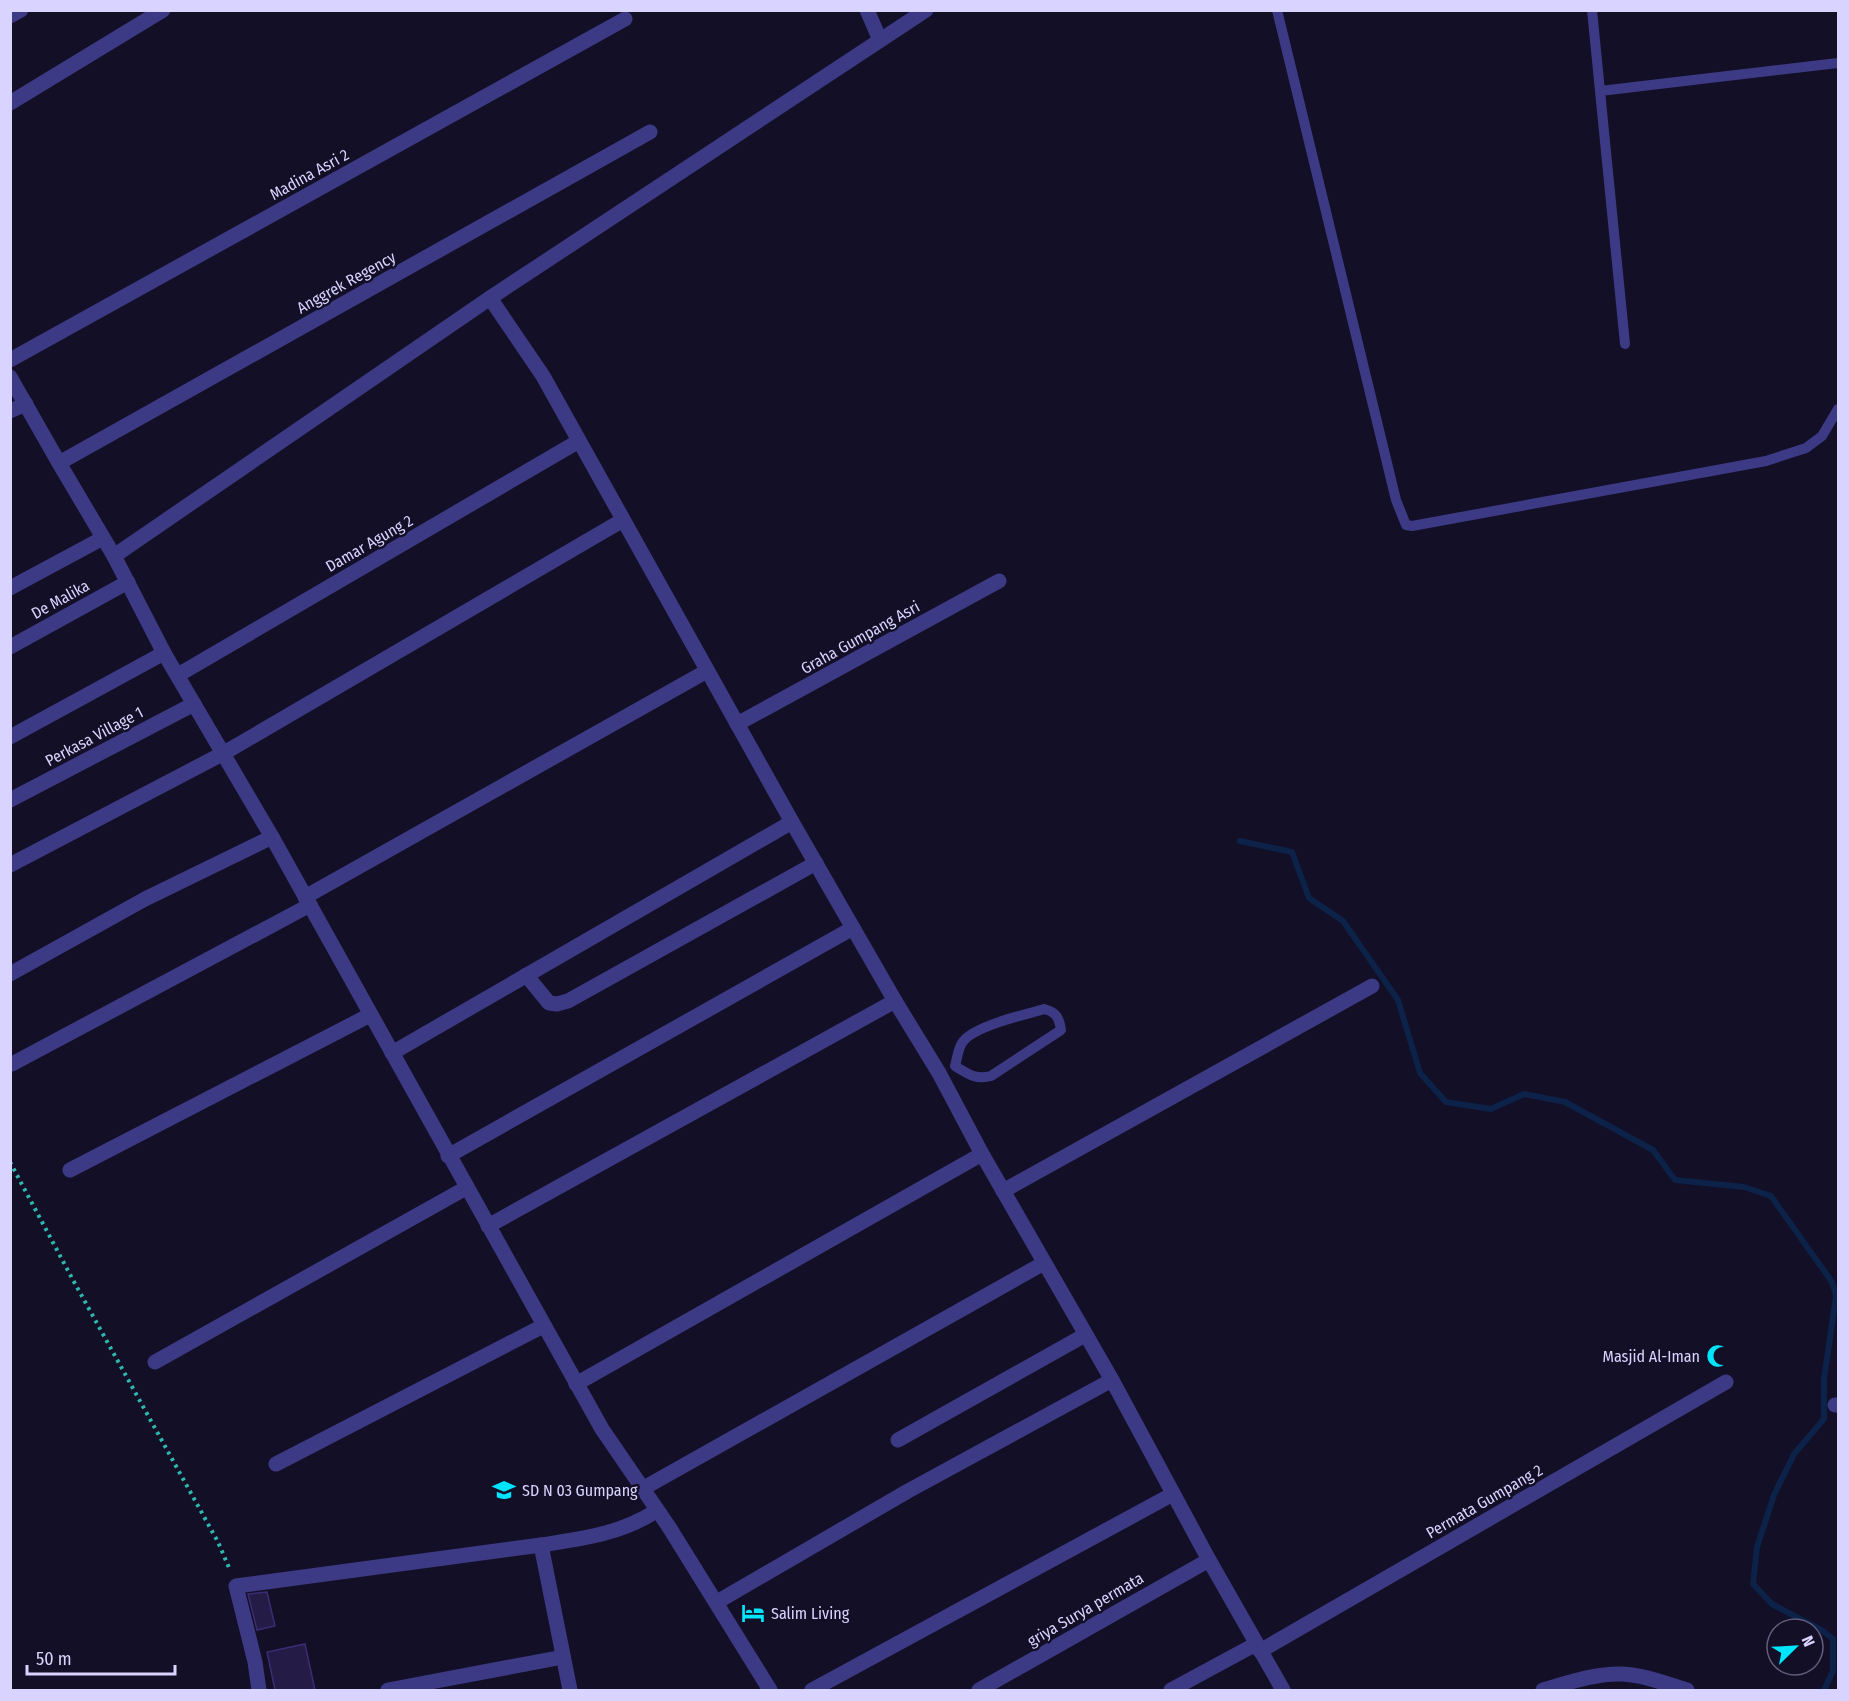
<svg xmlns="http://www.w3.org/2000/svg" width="1849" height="1701" font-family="'Fira Sans Condensed',sans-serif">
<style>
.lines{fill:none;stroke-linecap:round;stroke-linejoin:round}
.stream{stroke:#0c2248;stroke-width:6}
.building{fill:#241b47;stroke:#3b2d73;stroke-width:1.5}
.path{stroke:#2fb8b0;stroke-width:4;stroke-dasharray:3 4.5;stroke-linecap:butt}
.service{stroke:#3d3a85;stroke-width:10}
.minor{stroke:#3d3a85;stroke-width:15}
.labels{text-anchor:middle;stroke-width:5;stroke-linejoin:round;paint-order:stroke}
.street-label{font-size:16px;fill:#d9d4ff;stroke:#130f26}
.poi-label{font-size:16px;fill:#d9d4ff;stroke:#130f26;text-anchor:start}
</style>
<rect width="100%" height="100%" fill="#130f26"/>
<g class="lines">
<polyline class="stream" points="1240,841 1292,852 1309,898 1343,921 1398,1000 1420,1073 1446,1102 1491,1109 1524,1094 1565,1102 1653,1150 1675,1180 1744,1187 1771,1196 1832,1282 1836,1296 1824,1379 1824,1419 1794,1454 1774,1495 1757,1547 1753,1584 1772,1604 1823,1631 1833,1639 1833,1671 1824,1690"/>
</g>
<g class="building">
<polygon points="267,1592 275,1626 257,1630 248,1594"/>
<polygon points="305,1644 315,1690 275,1690 267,1652"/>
</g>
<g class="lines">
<polyline class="path" points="10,1162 73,1280 218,1542 230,1570"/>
<g class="service">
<polyline points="1277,10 1396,500 1406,525 1412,526 1766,461 1806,448 1822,436 1838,409"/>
<polyline points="1592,10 1625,344"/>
<polyline points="1600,91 1838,63"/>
<path d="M1044,1009C1056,1012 1059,1017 1061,1030L991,1076C976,1080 968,1074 955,1066C957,1059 958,1049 962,1043C972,1026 1025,1015 1044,1009Z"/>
</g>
<g class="minor">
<polyline points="867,10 880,40"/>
<polyline points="10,16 21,10"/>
<polyline points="10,103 163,10"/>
<polyline points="490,298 543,376 792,822 895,1001 939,1073 982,1154 1112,1380 1209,1560 1283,1690"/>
<polyline points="10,360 625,19"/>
<polyline points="10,377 59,463 114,556"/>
<polyline points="10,411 26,404"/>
<polyline points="59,463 650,132"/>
<polyline points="10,588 103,538"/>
<polyline points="10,647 128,582"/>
<polyline points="178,675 579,441"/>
<polyline points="737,724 999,581"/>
<polyline points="10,737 164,653"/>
<polyline points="10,800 194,704"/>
<polyline points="10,865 224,753 623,520"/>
<polyline points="305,897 707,671"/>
<polyline points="10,974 145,899 272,837"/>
<polyline points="526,975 549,1003 557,1004 568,1001 816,863"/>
<polyline points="392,1053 792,822"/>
<polyline points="12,1064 310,905"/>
<polyline points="448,1156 853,928"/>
<polyline points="70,1170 370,1015"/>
<polyline points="1003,1191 1372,986"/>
<polyline points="488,1226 895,1001"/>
<polyline points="155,1362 466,1188"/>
<polyline points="576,1384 982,1154"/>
<polyline points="1835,1405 1838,1405"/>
<polyline points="898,1440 1085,1335"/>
<polyline points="276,1464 543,1326"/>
<polyline points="642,1489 1044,1263"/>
<polyline points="717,1602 908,1491 1112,1380"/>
<polyline points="1260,1651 1726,1382"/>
<polyline points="259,1690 255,1662 236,1586 541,1545"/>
<polyline points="388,1690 563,1657"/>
<path d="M570,1690L541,1545C581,1539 621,1534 656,1511"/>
<polyline points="770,1690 669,1527 602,1429 272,837 164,653 114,556 490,298 926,10"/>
<polyline points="812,1690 1173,1494"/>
<polyline points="979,1690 1209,1560"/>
<polyline points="1171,1690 1256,1644"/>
<path d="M1543,1690C1568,1683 1596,1673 1622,1674C1645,1675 1666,1684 1687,1690"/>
</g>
</g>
<defs>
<g id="mosque-bare" transform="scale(1.8)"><path d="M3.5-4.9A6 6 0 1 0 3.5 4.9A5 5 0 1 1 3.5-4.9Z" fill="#00e5ff" stroke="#130f26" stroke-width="2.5" paint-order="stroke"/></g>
<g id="school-bare" transform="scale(1.8)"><path d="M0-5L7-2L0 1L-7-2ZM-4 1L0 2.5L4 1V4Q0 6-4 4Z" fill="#00e5ff" stroke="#130f26" stroke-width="2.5" paint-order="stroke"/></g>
<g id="hotel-bare" transform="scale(1.8)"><path d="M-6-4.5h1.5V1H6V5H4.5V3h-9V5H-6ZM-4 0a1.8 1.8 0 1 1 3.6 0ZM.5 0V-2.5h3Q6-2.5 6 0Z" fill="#00e5ff" stroke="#130f26" stroke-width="2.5" paint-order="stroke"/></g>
</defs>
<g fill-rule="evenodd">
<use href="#mosque-bare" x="1718" y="1356"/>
<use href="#school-bare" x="504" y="1490"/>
<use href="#hotel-bare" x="753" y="1613"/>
</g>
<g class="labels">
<g class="street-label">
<text transform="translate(309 174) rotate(-29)" y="6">Madina Asri 2</text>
<text transform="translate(346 282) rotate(-29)" y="6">Anggrek Regency</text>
<text transform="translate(369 543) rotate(-30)" y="6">Damar Agung 2</text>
<text transform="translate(60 599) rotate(-29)" y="6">De Malika</text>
<text transform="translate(860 637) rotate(-29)" y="6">Graha Gumpang Asri</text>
<text transform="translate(94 736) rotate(-28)" y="6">Perkasa Village 1</text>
<text transform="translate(1484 1501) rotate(-30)" y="6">Permata Gumpang 2</text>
<text transform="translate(1085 1609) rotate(-30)" y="6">griya Surya permata</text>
</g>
<g class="poi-label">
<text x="1700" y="1362" text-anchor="end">Masjid Al-Iman</text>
<text x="522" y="1496">SD N 03 Gumpang</text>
<text x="771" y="1619">Salim Living</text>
</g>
</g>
<rect width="1849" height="1701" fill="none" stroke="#d9d4ff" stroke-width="24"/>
<g transform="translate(1795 1647) rotate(66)"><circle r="28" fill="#130f26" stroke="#625e7d" stroke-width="1.5"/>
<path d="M0-4.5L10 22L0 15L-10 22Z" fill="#00e5ff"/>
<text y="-9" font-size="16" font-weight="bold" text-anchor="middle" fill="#d9d4ff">N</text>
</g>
<path d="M27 1665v9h148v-9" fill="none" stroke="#d9d4ff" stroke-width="3"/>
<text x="36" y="1665" font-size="18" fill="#d9d4ff" stroke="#130f26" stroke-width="4.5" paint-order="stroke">50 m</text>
</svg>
